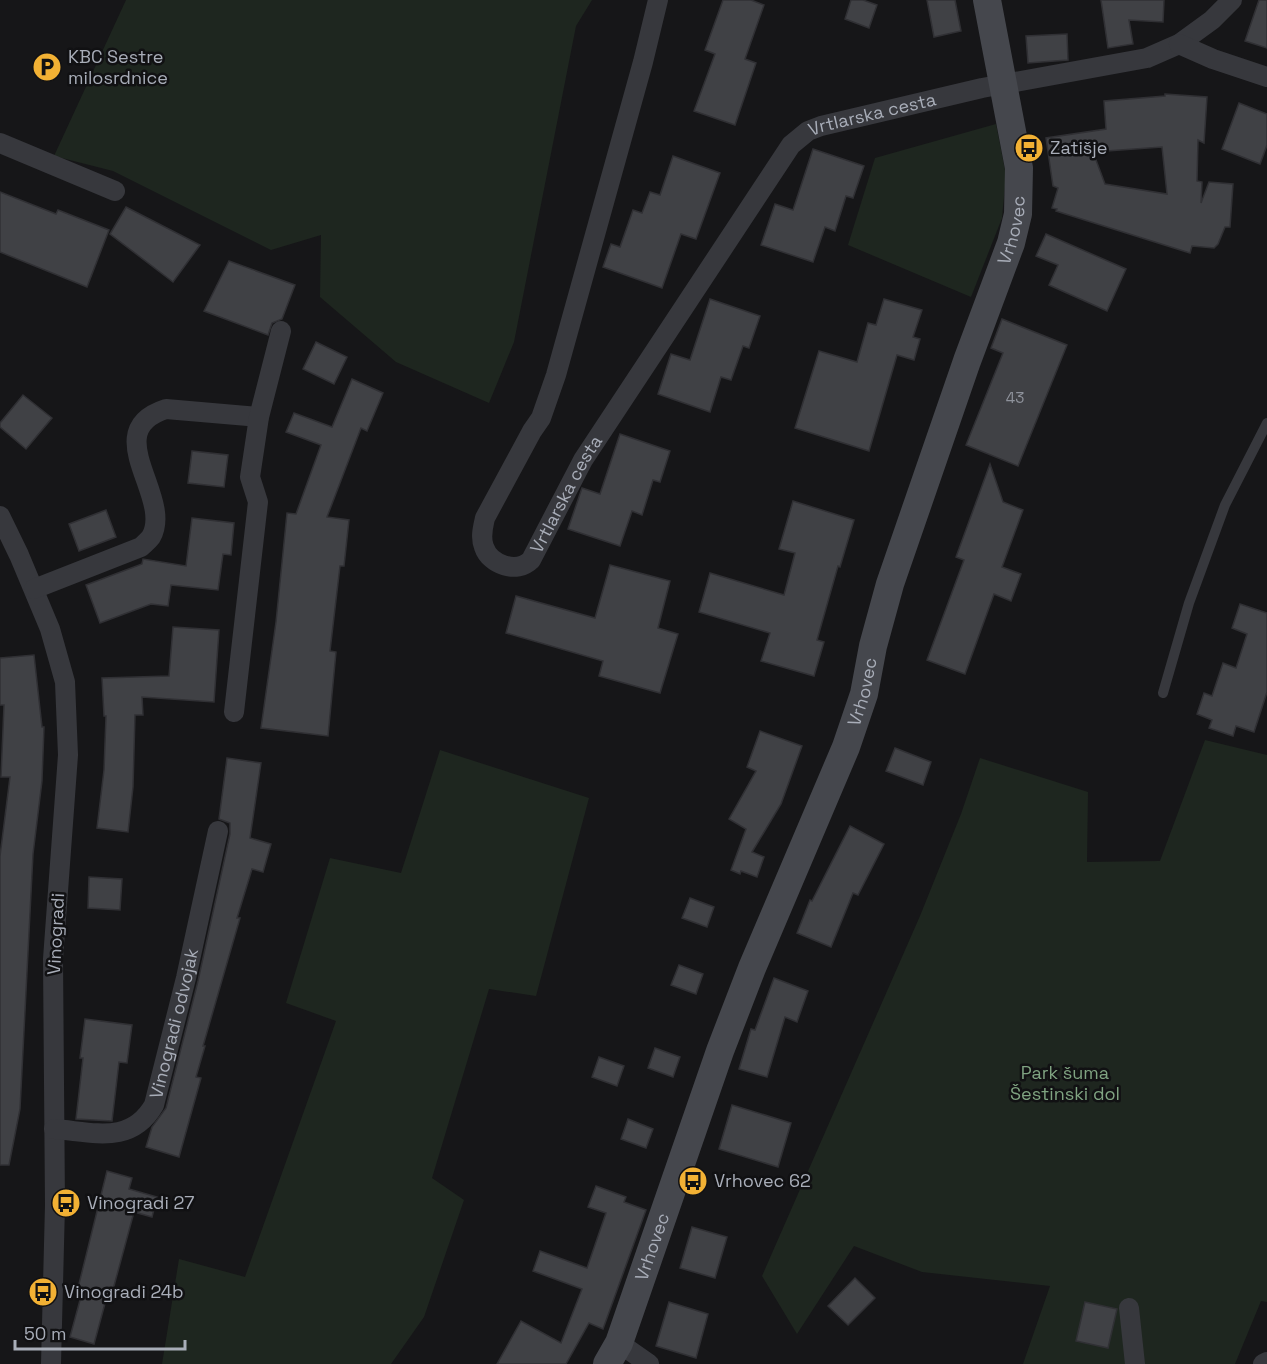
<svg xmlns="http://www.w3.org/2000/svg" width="1267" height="1364" font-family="'Space Grotesk',sans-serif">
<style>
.green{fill:#1e261f}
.building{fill:#404145;stroke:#303034;stroke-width:1.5;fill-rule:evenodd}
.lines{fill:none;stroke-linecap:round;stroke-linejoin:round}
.lane{stroke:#37383d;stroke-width:10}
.street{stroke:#37383d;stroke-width:20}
.secondary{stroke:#45474d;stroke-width:28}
.labels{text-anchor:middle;stroke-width:5;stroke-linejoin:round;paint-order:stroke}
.number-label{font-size:15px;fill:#8e929b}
.poi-label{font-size:18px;fill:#a8adb8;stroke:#111113;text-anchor:start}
.street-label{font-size:18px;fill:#a8adb8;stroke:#111113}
.park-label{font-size:18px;fill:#7fa381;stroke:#111113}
</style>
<rect width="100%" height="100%" fill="#161618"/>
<g class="green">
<polygon points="126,0 592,0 576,26 514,342 489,403 396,362 320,297 321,235 271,250 113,171 54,156"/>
<polygon points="996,124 1006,175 1002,218 971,297 848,245 875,158"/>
<polygon points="1205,740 1267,755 1267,1302 1261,1301 1235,1364 1023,1364 1050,1286 922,1272 854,1246 797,1334 762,1276 920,916 961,814 980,758 1088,792 1087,862 1160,861"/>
<polygon points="440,750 589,798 536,996 489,989 432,1178 464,1200 424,1317 391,1364 162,1364 179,1259 245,1277 336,1021 286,1003 330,858 401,873"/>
</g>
<g class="building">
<polygon points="723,0 751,0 764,5 745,59 756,63 735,125 694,111 715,54 705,50"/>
<polygon points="851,0 863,0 877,5 869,28 845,19"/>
<polygon points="927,0 955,0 961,31 934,37"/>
<polygon points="1101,0 1164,0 1163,22 1129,20 1133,44 1108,48"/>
<polygon points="1259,0 1267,0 1267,48 1245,41"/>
<polygon points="1067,34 1068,60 1028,63 1026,36"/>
<path d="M1165,94L1207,97L1204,143L1198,140L1197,181L1202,182L1201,203L1209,182L1233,184L1230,227H1225L1218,244L1214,248L1192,246L1190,253L1056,211L1057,209L1052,208L1058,188L1053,186L1046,138L1106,129L1104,101L1165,96ZM1162,147L1167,194L1105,184L1093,152Z"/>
<polygon points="1239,103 1267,114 1267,145 1260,164 1222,149"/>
<polygon points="813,149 864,166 853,198 846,196 835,231 825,227 813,262 761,245 775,204 793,210"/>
<polygon points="673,156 720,173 696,239 681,234 662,288 603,267 611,244 620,247 633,210 642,213 650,192 660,195"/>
<polygon points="0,192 56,214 58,210 109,230 87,287 0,252"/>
<polygon points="126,207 200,245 173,282 110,234"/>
<polygon points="1046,234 1126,269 1107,311 1049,285 1058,265 1036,256"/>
<polygon points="229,261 295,285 282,319 272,323 268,335 204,311"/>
<polygon points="710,299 760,316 749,348 743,346 731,380 721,377 710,412 658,394 671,354 690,360"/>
<polygon points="884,299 922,310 913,337 920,339 914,360 897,355 869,451 795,428 819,351 857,362 868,323 876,325"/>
<polygon points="1002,319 1067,345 1018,466 966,445 1003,353 991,348"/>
<polygon points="316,342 347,357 334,384 303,369"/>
<polygon points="352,379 383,393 367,431 361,428 327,517 349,520 344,566 340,566 330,651 336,652 328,736 261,728 276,622 287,513 296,514 321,445 286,432 294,413 332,427"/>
<polygon points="23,395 52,418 26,449 0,427 0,423"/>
<polygon points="620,434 670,451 660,482 653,480 642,515 632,511 620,546 568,529 582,488 600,494"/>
<polygon points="192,451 228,455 224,487 188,483"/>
<polygon points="990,464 1003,502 1023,510 1002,567 1021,574 1011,601 994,594 965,674 927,660 964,560 956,557"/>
<polygon points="793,501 854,520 840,567 838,566 817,640 824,642 814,676 761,661 770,633 699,612 710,573 784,595 795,553 779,549"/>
<polygon points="106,510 116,537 79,551 69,524"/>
<polygon points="192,518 234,523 231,555 223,554 218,590 171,585 168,606 151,604 100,623 86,585 142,564 143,559 186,566"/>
<polygon points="610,565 670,581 658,628 678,634 660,693 599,676 603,661 506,633 516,596 595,618"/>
<polygon points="1240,604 1267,613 1267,692 1254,732 1236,726 1233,736 1209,728 1212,720 1197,714 1204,693 1212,696 1223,663 1236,668 1247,634 1232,628"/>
<polygon points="173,627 219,630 214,702 142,697 143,715 135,715 133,787 128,832 97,828 104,770 106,716 104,716 102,678 169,676"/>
<polygon points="34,655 42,727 44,727 42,781 33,854 20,1109 9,1165 0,1165 0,856 10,777 1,777 4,705 0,705 0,658"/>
<polygon points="760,731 802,746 781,804 752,852 764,857 757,877 741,871 740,874 731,870 746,829 729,819 756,771 747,767"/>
<polygon points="895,748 931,762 923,785 886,771"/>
<polygon points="227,758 261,763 250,838 271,844 263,872 252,869 237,918 240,918 203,1046 205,1046 196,1077 201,1078 179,1157 146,1147 152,1127 166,1108 198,981 230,834 230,823 219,819"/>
<polygon points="850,826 884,844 858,895 853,893 831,947 797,933 810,900 812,901"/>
<polygon points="89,877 122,879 120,910 88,908"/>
<polygon points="690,898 714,907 707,927 682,918"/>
<polygon points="679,965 703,974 696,994 671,985"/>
<polygon points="774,978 808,991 797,1022 785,1017 767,1077 739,1069 751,1029 755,1030"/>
<polygon points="85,1019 132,1025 127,1063 119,1062 112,1121 76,1119 83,1058 80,1058"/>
<polygon points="655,1048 680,1057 673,1077 648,1068"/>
<polygon points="599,1057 624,1066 617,1086 592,1077"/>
<polygon points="732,1105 791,1123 778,1167 719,1149"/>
<polygon points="628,1119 653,1129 646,1148 621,1139"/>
<polygon points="107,1171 132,1178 129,1189 157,1197 152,1217 134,1212 111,1297 107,1296 94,1344 70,1337 83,1289 78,1288"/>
<polygon points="596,1186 626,1197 624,1202 646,1210 603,1329 589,1323 566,1364 497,1364 521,1321 561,1343 582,1289 533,1271 540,1251 587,1268 606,1213 588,1207"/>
<polygon points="692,1227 727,1237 715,1278 680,1268"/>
<polygon points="855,1278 875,1298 848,1325 828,1306"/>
<polygon points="669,1302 708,1314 696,1358 656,1346"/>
<polygon points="1085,1302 1117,1309 1108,1348 1076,1341"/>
</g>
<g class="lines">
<polyline class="lane" points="1163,693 1189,603 1225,505 1267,423"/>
<g class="street">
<path id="s1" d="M658,0L643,62L556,375L541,418L532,431L485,518C483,527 480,537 484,547C490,565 517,574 531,560L583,460L791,145L808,131L821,126L982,88L1147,58L1179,44L1212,20L1232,0"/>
<polyline points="1179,44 1213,59 1267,77"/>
<polyline points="0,143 115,191"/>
<polyline points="0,516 19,555 50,629 65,682 68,755 53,959 55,1205 51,1364"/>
<path d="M34,589L141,547C144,544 148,541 151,537C174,497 97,431 166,409L259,417"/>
<polyline points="234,712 258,502 250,477 259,417 281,331"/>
<path id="s2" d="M54,1129C94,1132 131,1145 154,1105L186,978L218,831"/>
<polyline points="1129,1308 1135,1364"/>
<polyline points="619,1343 649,1364"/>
<polyline points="1263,1364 1267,1362"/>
</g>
<path class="secondary" id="s3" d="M607,1364L619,1343L720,1051L752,968L846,747L864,694L873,646L890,584L967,361L1011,243L1018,214L1019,168L987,0"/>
</g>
<defs>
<g id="parking-disc" transform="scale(1.5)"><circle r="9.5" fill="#f2b134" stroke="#111113"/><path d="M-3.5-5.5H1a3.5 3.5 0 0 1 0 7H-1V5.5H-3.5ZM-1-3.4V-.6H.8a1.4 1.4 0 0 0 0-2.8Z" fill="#111"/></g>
<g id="bus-disc" transform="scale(1.5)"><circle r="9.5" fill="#f2b134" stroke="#111113"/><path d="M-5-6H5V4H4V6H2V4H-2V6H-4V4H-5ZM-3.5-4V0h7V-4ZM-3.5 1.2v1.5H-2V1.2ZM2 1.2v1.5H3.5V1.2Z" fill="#111"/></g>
</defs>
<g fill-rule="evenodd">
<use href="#parking-disc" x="47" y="67"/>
<use href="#bus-disc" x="1029" y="148"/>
<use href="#bus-disc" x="693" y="1181"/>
<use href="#bus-disc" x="66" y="1203"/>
<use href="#bus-disc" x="43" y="1292"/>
</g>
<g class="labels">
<g class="number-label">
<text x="1015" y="403">43</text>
</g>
<g class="poi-label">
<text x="68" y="63">KBC Sestre<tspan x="68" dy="21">milosrdnice</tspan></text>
<text x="1050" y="154">Zatišje</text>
<text x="714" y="1187">Vrhovec 62</text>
<text x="87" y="1209">Vinogradi 27</text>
<text x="64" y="1298">Vinogradi 24b</text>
</g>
<g class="street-label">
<text dy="6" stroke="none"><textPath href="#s1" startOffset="1214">Vrtlarska cesta</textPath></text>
<text dy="6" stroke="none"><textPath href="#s3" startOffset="1206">Vrhovec</textPath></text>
<text dy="6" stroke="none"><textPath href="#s1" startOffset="710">Vrtlarska cesta</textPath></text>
<text dy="6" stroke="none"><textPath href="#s3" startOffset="720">Vrhovec</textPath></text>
<text transform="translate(56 934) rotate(-87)" y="6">Vinogradi</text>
<text dy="6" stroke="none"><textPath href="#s2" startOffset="195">Vinogradi odvojak</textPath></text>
<text dy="6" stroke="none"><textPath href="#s3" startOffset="126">Vrhovec</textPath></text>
</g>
<g class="park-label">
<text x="1065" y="1079">Park šuma<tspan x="1065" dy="21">Šestinski dol</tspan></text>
</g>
</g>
<path d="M15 1340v9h170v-9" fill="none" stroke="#a8adb8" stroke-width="3"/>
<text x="24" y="1340" font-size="18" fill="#a8adb8" stroke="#111113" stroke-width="4.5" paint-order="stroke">50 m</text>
</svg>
